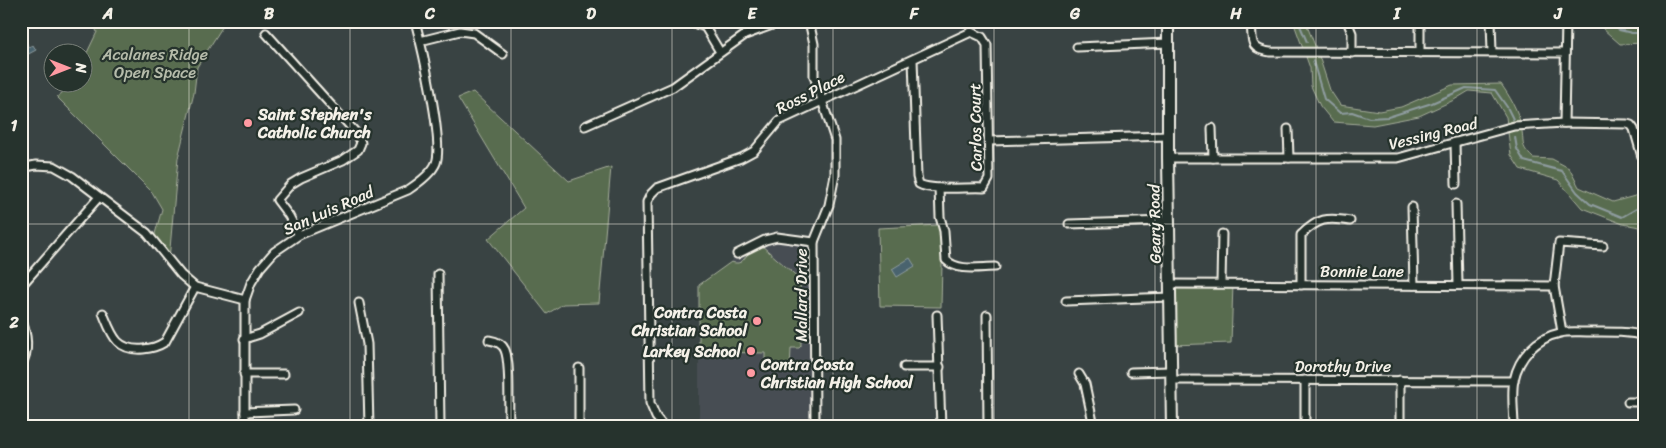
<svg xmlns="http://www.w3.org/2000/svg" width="1666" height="448" font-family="Sriracha,sans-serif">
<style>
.built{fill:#464e52}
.green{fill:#596c4f;stroke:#a6ae9c}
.water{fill:#4a646e;stroke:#8e9c9f}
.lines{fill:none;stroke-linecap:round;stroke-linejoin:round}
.stream{stroke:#8e9c9f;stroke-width:2}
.street-casing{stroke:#f4f1e8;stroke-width:11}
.secondary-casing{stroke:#f4f1e8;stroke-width:14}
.street{stroke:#26332d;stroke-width:7}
.secondary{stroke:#26332d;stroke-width:10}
.grid{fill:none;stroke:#f4f1e8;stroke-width:1;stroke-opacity:0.55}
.poi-dot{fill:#ff9aa2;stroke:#26332d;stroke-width:2}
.labels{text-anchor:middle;stroke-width:4.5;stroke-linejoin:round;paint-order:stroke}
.park-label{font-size:16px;fill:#b6bcab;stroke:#26332d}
.street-label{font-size:16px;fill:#f4f1e8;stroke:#26332d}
.poi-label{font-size:16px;font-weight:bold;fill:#f4f1e8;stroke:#26332d;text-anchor:start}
.neatline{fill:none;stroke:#f4f1e8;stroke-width:2}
.grid-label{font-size:16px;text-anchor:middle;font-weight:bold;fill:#f4f1e8}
</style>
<rect width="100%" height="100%" fill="#394343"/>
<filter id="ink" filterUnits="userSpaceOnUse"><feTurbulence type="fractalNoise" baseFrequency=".02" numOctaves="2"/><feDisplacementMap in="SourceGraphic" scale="10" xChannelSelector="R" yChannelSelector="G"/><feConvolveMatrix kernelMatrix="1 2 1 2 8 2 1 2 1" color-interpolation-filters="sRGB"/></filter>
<g filter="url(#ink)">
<polygon class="built" points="765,240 814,242 815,427 699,427 699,285 731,262 737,254"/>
<g class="green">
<polygon points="92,21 226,21 197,67 194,93 178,158 169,260 153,241 162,209 152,192 57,97 69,87 72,83 82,82 83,61 97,32"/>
<path d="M1293,21H1305L1318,53L1330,90L1340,105L1379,111L1401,107L1452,85L1501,84C1510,97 1518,110 1521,126C1525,143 1519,145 1533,158L1552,159L1569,168L1579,187L1613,202L1642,194L1645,196V285L1640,227L1623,224L1582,208L1558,180L1520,169L1511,155L1506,117L1492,93L1469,91L1454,100L1419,116L1373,125L1333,122L1320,106L1311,86L1310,68Z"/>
<polygon points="1601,21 1624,21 1628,25 1645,28 1645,43 1620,44 1603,29"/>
<polygon points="473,92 569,181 611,167 599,303 563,304 547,314 488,239 524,208 458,98"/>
<polygon points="942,225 946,260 942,264 941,307 880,306 878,228"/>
<path d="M761,245L800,279L801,346L799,348H791L790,370L772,371L765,363V353L702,352L699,343V285L731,262C743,266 743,258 750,252C753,249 758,247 761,245Z"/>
<polygon points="1170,284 1233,284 1231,343 1171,345"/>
</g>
<g class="water">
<polygon points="24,35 28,47 33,45 36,50 21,58 21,37"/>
<polygon points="910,258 915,266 897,277 892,269"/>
</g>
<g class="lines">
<g class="stream">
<polyline points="1298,21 1307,42"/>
<polyline points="1613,21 1619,30 1632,33 1645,33"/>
<polyline points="1313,61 1324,99 1340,113 1352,112 1369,118 1388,117 1432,103 1466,88 1495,90 1507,107 1513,119"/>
<polyline points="1515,137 1517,149 1524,161 1562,171 1577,192 1590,204 1622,217 1643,205 1645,206"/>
</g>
<g class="street-casing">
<g id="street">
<polyline points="687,21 705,27 720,52"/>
<polyline points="809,21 814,44 814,76 835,140 835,175 829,205 814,242 815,427"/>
<path d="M1251,21C1253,40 1248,49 1270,52L1565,53"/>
<polyline points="1347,21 1352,33 1352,53"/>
<polyline points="1491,21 1492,52"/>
<polyline points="266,33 358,135 361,143 358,150 343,160 301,178 291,184 277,200 289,216 299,235"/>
<polyline points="420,41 460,31 474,33 503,54"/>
<polyline points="1077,47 1168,43"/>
<polyline points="1420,53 1420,21"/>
<polyline points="1564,123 1566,21"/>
<polyline points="585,126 673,87 745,35 783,21"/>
<polyline points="1212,128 1213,158"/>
<polyline points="1288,129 1289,158"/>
<polyline points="989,141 1168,136"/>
<polyline points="1455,142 1456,184"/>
<polyline points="1168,158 1398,158 1514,126 1564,123 1627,124 1631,125 1634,129 1644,164"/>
<polyline points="21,168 36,165 54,166 72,176 147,233 181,275 195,287 245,300"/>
<path d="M939,188L940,217L944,231L946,260C958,272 980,267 995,267"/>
<polyline points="1456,204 1458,284"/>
<polyline points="1412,207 1414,285"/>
<polyline points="1069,224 1168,221"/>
<polyline points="737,254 765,240 777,237 814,242"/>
<polyline points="438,274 440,427"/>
<polyline points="1221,283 1222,234"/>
<polyline points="1170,284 1554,286"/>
<path d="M1301,285V235C1318,218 1327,217 1350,221"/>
<polyline points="21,286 99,197"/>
<polyline points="1066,301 1170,297"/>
<polyline points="359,303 367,344 369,427"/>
<path d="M103,313C112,335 116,351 143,349C152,348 157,347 165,342L195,287"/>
<polyline points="937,315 941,427"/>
<polyline points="987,315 988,427"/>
<path d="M21,319C27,333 30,352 21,365"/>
<polyline points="1562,332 1554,286 1559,243 1603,246"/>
<polyline points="244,339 260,334 299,313"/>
<path d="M489,340C496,341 502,343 505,350C511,364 508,409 509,427"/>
<polyline points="904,367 940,367"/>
<polyline points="1131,372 1171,371"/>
<polyline points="244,374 284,374"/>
<polyline points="1079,374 1085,384 1094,427"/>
<polyline points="1171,380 1514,381"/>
<polyline points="1305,380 1305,427"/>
<polyline points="1628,402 1645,402"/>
<polyline points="245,412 294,410"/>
<path d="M245,427V300L251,283L260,268L274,252L299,235L408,190C417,184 432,173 436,163C444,142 422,47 415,21"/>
<polyline points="579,427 579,368"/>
<path d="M664,427L656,417L650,403L647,202L651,194L657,188L741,158L754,151L779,121L971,32L982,37L987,45L989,179L984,188C968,187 931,191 919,184L917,177L913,59"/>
<polyline points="1400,427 1400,380"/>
<path d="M1514,427C1514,413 1511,393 1514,380C1519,357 1536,338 1560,333C1569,331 1578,332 1587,332C1607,332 1626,331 1645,336"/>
</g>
</g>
<g class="secondary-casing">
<polyline id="secondary" points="1168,21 1168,158 1172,427"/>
</g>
<use href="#street" class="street"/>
<use href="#secondary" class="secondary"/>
</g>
</g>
<path class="grid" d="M189,21V427M350,21V427M511,21V427M672,21V427M833,21V427M994,21V427M1155,21V427M1316,21V427M1477,21V427M21,224H1645"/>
<g class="poi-dot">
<circle cx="248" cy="123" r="5"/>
<circle cx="757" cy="321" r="5"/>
<circle cx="751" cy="351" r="5"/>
<circle cx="751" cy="373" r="5"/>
</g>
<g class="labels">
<g class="park-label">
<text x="155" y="60">Acalanes Ridge<tspan x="155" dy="18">Open Space</tspan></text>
</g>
<g class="street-label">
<text transform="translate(810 92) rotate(-27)" y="6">Ross Place</text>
<text transform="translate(975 127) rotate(-91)" y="6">Carlos Court</text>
<text transform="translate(1433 133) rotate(-14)" y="6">Vessing Road</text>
<text transform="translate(328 210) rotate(-24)" y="6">San Luis Road</text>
<text transform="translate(1154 224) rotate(-91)" y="6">Geary Road</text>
<text x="1362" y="277">Bonnie Lane</text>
<text transform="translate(801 295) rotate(-90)" y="6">Mallard Drive</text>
<text x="1343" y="372">Dorothy Drive</text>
</g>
<g class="poi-label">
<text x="258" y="120">Saint Stephen's<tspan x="258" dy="18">Catholic Church</tspan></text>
<text x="747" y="318" text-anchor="end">Contra Costa<tspan x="747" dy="18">Christian School</tspan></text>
<text x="741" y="357" text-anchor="end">Larkey School</text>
<text x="761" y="370">Contra Costa<tspan x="761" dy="18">Christian High School</tspan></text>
</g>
</g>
<rect width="1666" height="448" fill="none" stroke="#26332d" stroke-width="55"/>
<g transform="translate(68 68) rotate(90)"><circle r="24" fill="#26332d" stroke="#787f78"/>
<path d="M0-4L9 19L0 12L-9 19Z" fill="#ff9aa2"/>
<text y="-8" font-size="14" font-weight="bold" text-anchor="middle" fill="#f4f1e8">N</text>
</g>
<rect x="28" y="28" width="1610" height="392" class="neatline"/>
<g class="grid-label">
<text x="108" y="19">A</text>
<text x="269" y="19">B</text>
<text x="430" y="19">C</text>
<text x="591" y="19">D</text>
<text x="752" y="19">E</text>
<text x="914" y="19">F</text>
<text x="1075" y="19">G</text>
<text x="1236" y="19">H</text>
<text x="1397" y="19">I</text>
<text x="1558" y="19">J</text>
<text x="14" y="131">1</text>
<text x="14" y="328">2</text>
</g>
</svg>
